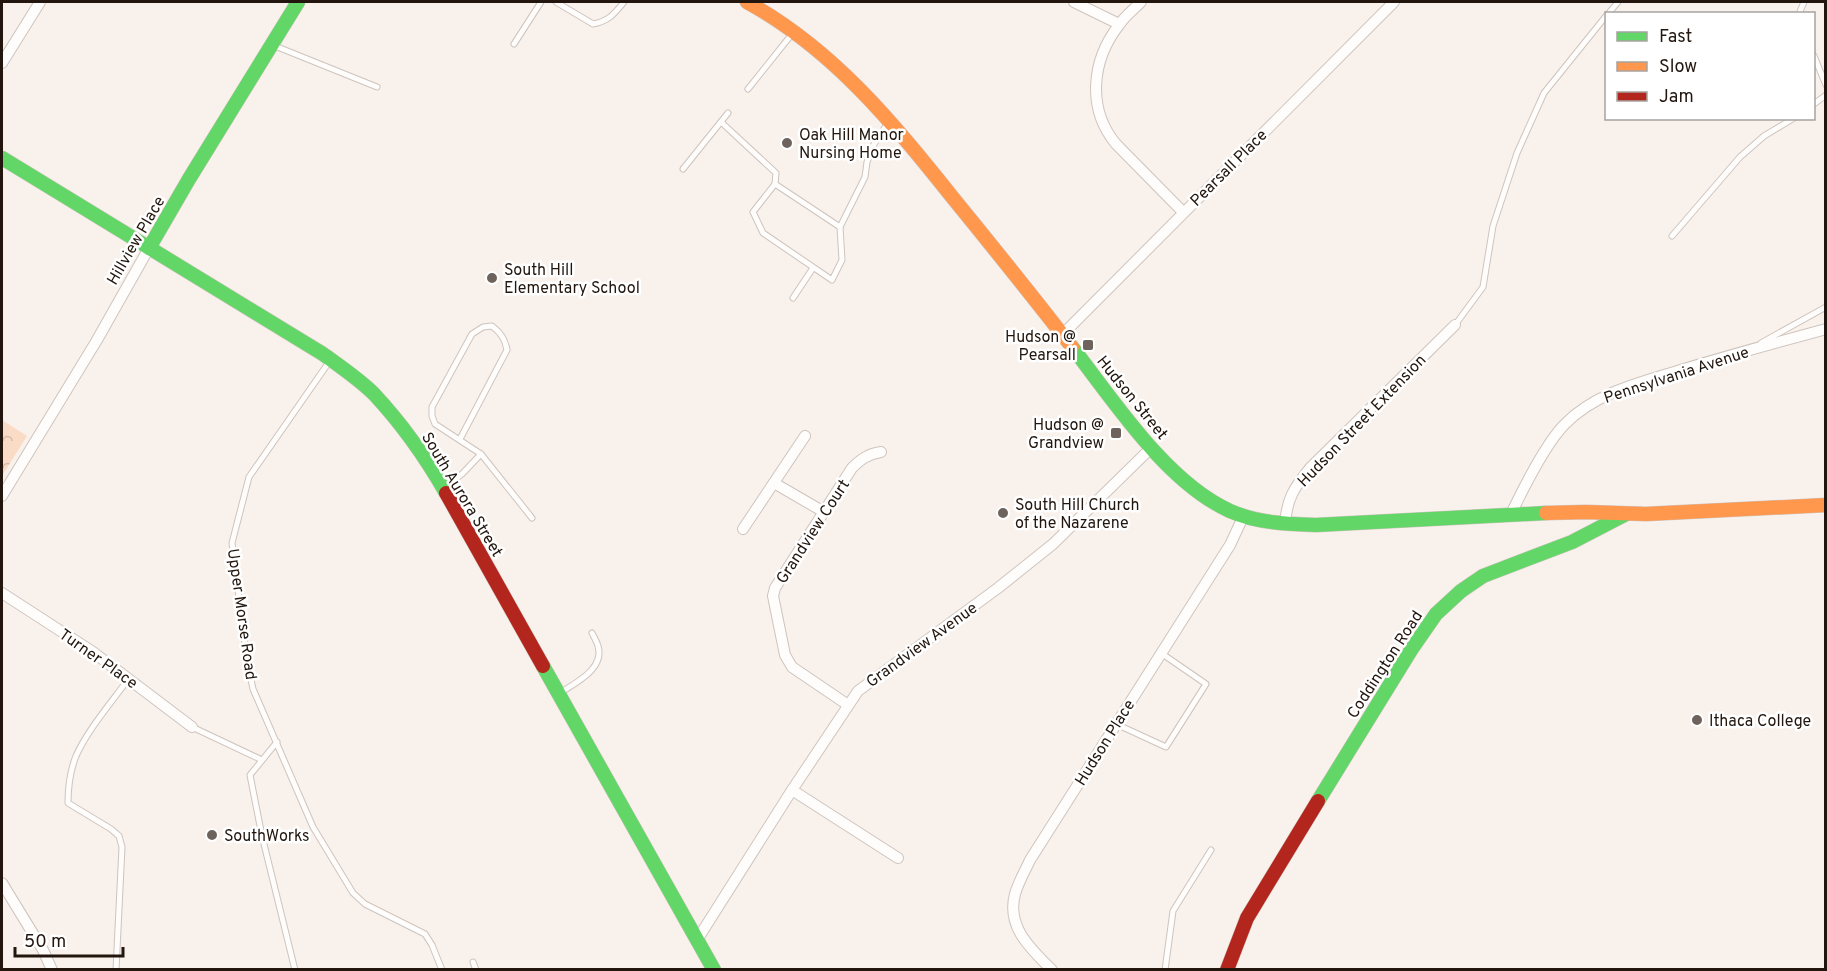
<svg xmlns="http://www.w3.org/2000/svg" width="1827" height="971" font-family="Overpass,sans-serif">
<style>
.park{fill:url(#park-crowns)}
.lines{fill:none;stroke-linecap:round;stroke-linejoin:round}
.lane-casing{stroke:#cec4be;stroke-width:7}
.street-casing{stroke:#cec4be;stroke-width:12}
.fast-casing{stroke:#cec4be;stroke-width:15}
.slow-casing{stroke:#cec4be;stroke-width:15}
.jam-casing{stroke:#cec4be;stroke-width:15}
.lane{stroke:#fefdfc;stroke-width:5}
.street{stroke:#fefdfc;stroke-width:10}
.fast{stroke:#63d668;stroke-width:14}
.slow{stroke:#ff974d;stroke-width:14}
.jam{stroke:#b3261e;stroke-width:14}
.poi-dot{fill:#6d635c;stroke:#fff;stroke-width:2}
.labels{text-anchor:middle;stroke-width:5;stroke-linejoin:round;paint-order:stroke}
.poi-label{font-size:16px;fill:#22160e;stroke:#fff;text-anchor:start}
.street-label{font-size:16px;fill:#22160e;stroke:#fff}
</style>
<defs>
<pattern id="park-crowns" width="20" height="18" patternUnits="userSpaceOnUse" patternTransform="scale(1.5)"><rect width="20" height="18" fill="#fadbc6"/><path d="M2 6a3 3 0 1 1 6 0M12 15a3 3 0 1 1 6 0" fill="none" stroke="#d6bba9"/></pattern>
</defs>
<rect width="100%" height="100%" fill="#f9f1ec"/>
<polygon class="park" points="2,420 27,436 2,476"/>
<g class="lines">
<g class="lane-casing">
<g id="lane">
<path d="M556,2L593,24C609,21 614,14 624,2"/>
<polyline points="1608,14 1618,2"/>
<polyline points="1799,14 1804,2"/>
<polyline points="514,44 541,2"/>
<polyline points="275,46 377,87"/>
<polyline points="1814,56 1826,85"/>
<polyline points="748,89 792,34"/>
<polyline points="1814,104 1826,95"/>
<polyline points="721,122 776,173 775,184 840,227 865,177 867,162 874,144 888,123"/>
<polyline points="683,169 728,113"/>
<polyline points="775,184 753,212 763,233 832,280 842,260 840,227"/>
<polyline points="1672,236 1740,157 1764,136 1794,118"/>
<polyline points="793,298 813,268"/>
<polyline points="1455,325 1483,287 1493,226 1517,153 1544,93 1606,16"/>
<polyline points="1761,343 1826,307"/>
<polyline points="329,362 249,477 232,543 247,660 253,689 313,827 353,893 365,904 425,934 432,945 442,970"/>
<polyline points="481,454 532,518"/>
<path d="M445,487L462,474L481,454L435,424L432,416V407L472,334L483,327L492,326C501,333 505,339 507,350L460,439"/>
<path d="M560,693C575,683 605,669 598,646C597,642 594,637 592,633"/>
<polyline points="1116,724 1166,747 1206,684 1161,653"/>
<polyline points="192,727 262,760"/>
<polyline points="277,742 250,775 262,836 295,970"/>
<polyline points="473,962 476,970"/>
<path d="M116,970L122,847L119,836L111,829L68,803C68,787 70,771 76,756C88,729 112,702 129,678"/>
<polyline points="1165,970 1173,911 1211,850"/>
</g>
</g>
<g class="street-casing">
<g id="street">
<polyline points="1074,2 1119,24"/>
<path d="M1141,2C1134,9 1125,16 1119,25C1091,61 1087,109 1116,144L1183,212"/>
<polyline points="2,63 40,2"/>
<polyline points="1063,334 1394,2"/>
<polyline points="774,483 824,512"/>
<polyline points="2,496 97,340 149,248"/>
<path d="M1511,514C1523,489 1546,443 1565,424C1596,392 1643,382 1684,369C1731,355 1778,342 1826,329"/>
<path d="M1285,524C1287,498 1294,488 1310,468L1455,325"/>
<polyline points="743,529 805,436"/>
<polyline points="2,593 93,652 192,727"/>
<path d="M848,705L792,667L785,655L773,596L775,588L852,468C861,459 868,454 881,452"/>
<polyline points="792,790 898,858"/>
<polyline points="2,883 43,950 52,970"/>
<polyline points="697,940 792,790 858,691 998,588 1053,544 1152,447"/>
<path d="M1052,970C1031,949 1006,927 1015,894C1018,883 1025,871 1030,860L1230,545L1244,515"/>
</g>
</g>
<g class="fast-casing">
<g id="fast">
<path d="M2,158L323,354C341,367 359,379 374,394C402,424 426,458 446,493"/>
<polyline points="149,248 189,179 298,2"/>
<path d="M1072,347C1114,401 1166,482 1230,511C1257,523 1287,524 1316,525L1546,513"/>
<polyline points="543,666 714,970"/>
<polyline points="1318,801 1411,650 1436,614 1461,591 1483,576 1572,542 1626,514"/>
</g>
</g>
<g class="slow-casing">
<g id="slow">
<path d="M747,2C833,49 893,123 953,198C993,247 1033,297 1072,347"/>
<polyline points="1546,513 1586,512 1646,514 1826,505"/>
</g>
</g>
<g class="jam-casing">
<g id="jam">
<polyline points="446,493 543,666"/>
<polyline points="1227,970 1247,918 1318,801"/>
</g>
</g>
<use href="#lane" class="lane"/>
<use href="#street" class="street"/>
<use href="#fast" class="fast"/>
<use href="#slow" class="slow"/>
<use href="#jam" class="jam"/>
</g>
<g class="poi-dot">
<circle cx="787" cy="143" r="6"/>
<circle cx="492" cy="278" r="6"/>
<rect x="1082" y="339" width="12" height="12" rx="3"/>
<rect x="1110" y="427" width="12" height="12" rx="3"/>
<circle cx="1003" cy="513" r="6"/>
<circle cx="1697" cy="720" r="6"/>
<circle cx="212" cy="835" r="6"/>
</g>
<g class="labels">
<g class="poi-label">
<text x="799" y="140">Oak Hill Manor<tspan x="799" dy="18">Nursing Home</tspan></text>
<text x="504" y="275">South Hill<tspan x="504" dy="18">Elementary School</tspan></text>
<text x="1076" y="342" text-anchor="end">Hudson @<tspan x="1076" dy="18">Pearsall</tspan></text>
<text x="1104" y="430" text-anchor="end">Hudson @<tspan x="1104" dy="18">Grandview</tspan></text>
<text x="1015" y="510">South Hill Church<tspan x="1015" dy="18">of the Nazarene</tspan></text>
<text x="1709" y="726">Ithaca College</text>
<text x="224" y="841">SouthWorks</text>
</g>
<g class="street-label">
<text transform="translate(1228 167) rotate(-45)" y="6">Pearsall Place</text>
<text transform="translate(135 240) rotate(-60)" y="6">Hillview Place</text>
<text transform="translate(1676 374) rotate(-18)" y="6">Pennsylvania Avenue</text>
<text transform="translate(1133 397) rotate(51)" y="6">Hudson Street</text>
<text transform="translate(1361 420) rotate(-46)" y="6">Hudson Street Extension</text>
<text transform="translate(463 494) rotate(59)" y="6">South Aurora Street</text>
<text transform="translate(812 531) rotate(-57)" y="6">Grandview Court</text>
<text transform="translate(243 614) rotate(82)" y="6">Upper Morse Road</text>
<text transform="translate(921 644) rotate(-36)" y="6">Grandview Avenue</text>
<text transform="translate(99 658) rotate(35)" y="6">Turner Place</text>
<text transform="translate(1384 664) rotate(-57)" y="6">Coddington Road</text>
<text transform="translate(1104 742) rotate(-58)" y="6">Hudson Place</text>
</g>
</g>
<rect width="1827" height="971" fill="none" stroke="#22160e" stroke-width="6"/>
<rect x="1605" y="12" width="210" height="108" fill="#ffffff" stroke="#a7a29f" stroke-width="1.5"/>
<rect x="1617" y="32" width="30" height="9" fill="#63d668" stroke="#a7a29f" stroke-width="1.5"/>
<text x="1659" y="42" font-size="18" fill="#22160e">Fast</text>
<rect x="1617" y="62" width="30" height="9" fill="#ff974d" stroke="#a7a29f" stroke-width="1.5"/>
<text x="1659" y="72" font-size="18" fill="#22160e">Slow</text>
<rect x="1617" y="92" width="30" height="9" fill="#b3261e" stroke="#a7a29f" stroke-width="1.5"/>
<text x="1659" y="102" font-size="18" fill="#22160e">Jam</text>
<path d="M15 947v9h108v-9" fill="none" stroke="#22160e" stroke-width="3"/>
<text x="24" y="947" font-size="18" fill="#22160e" stroke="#ffffff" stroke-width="4.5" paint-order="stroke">50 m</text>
</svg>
